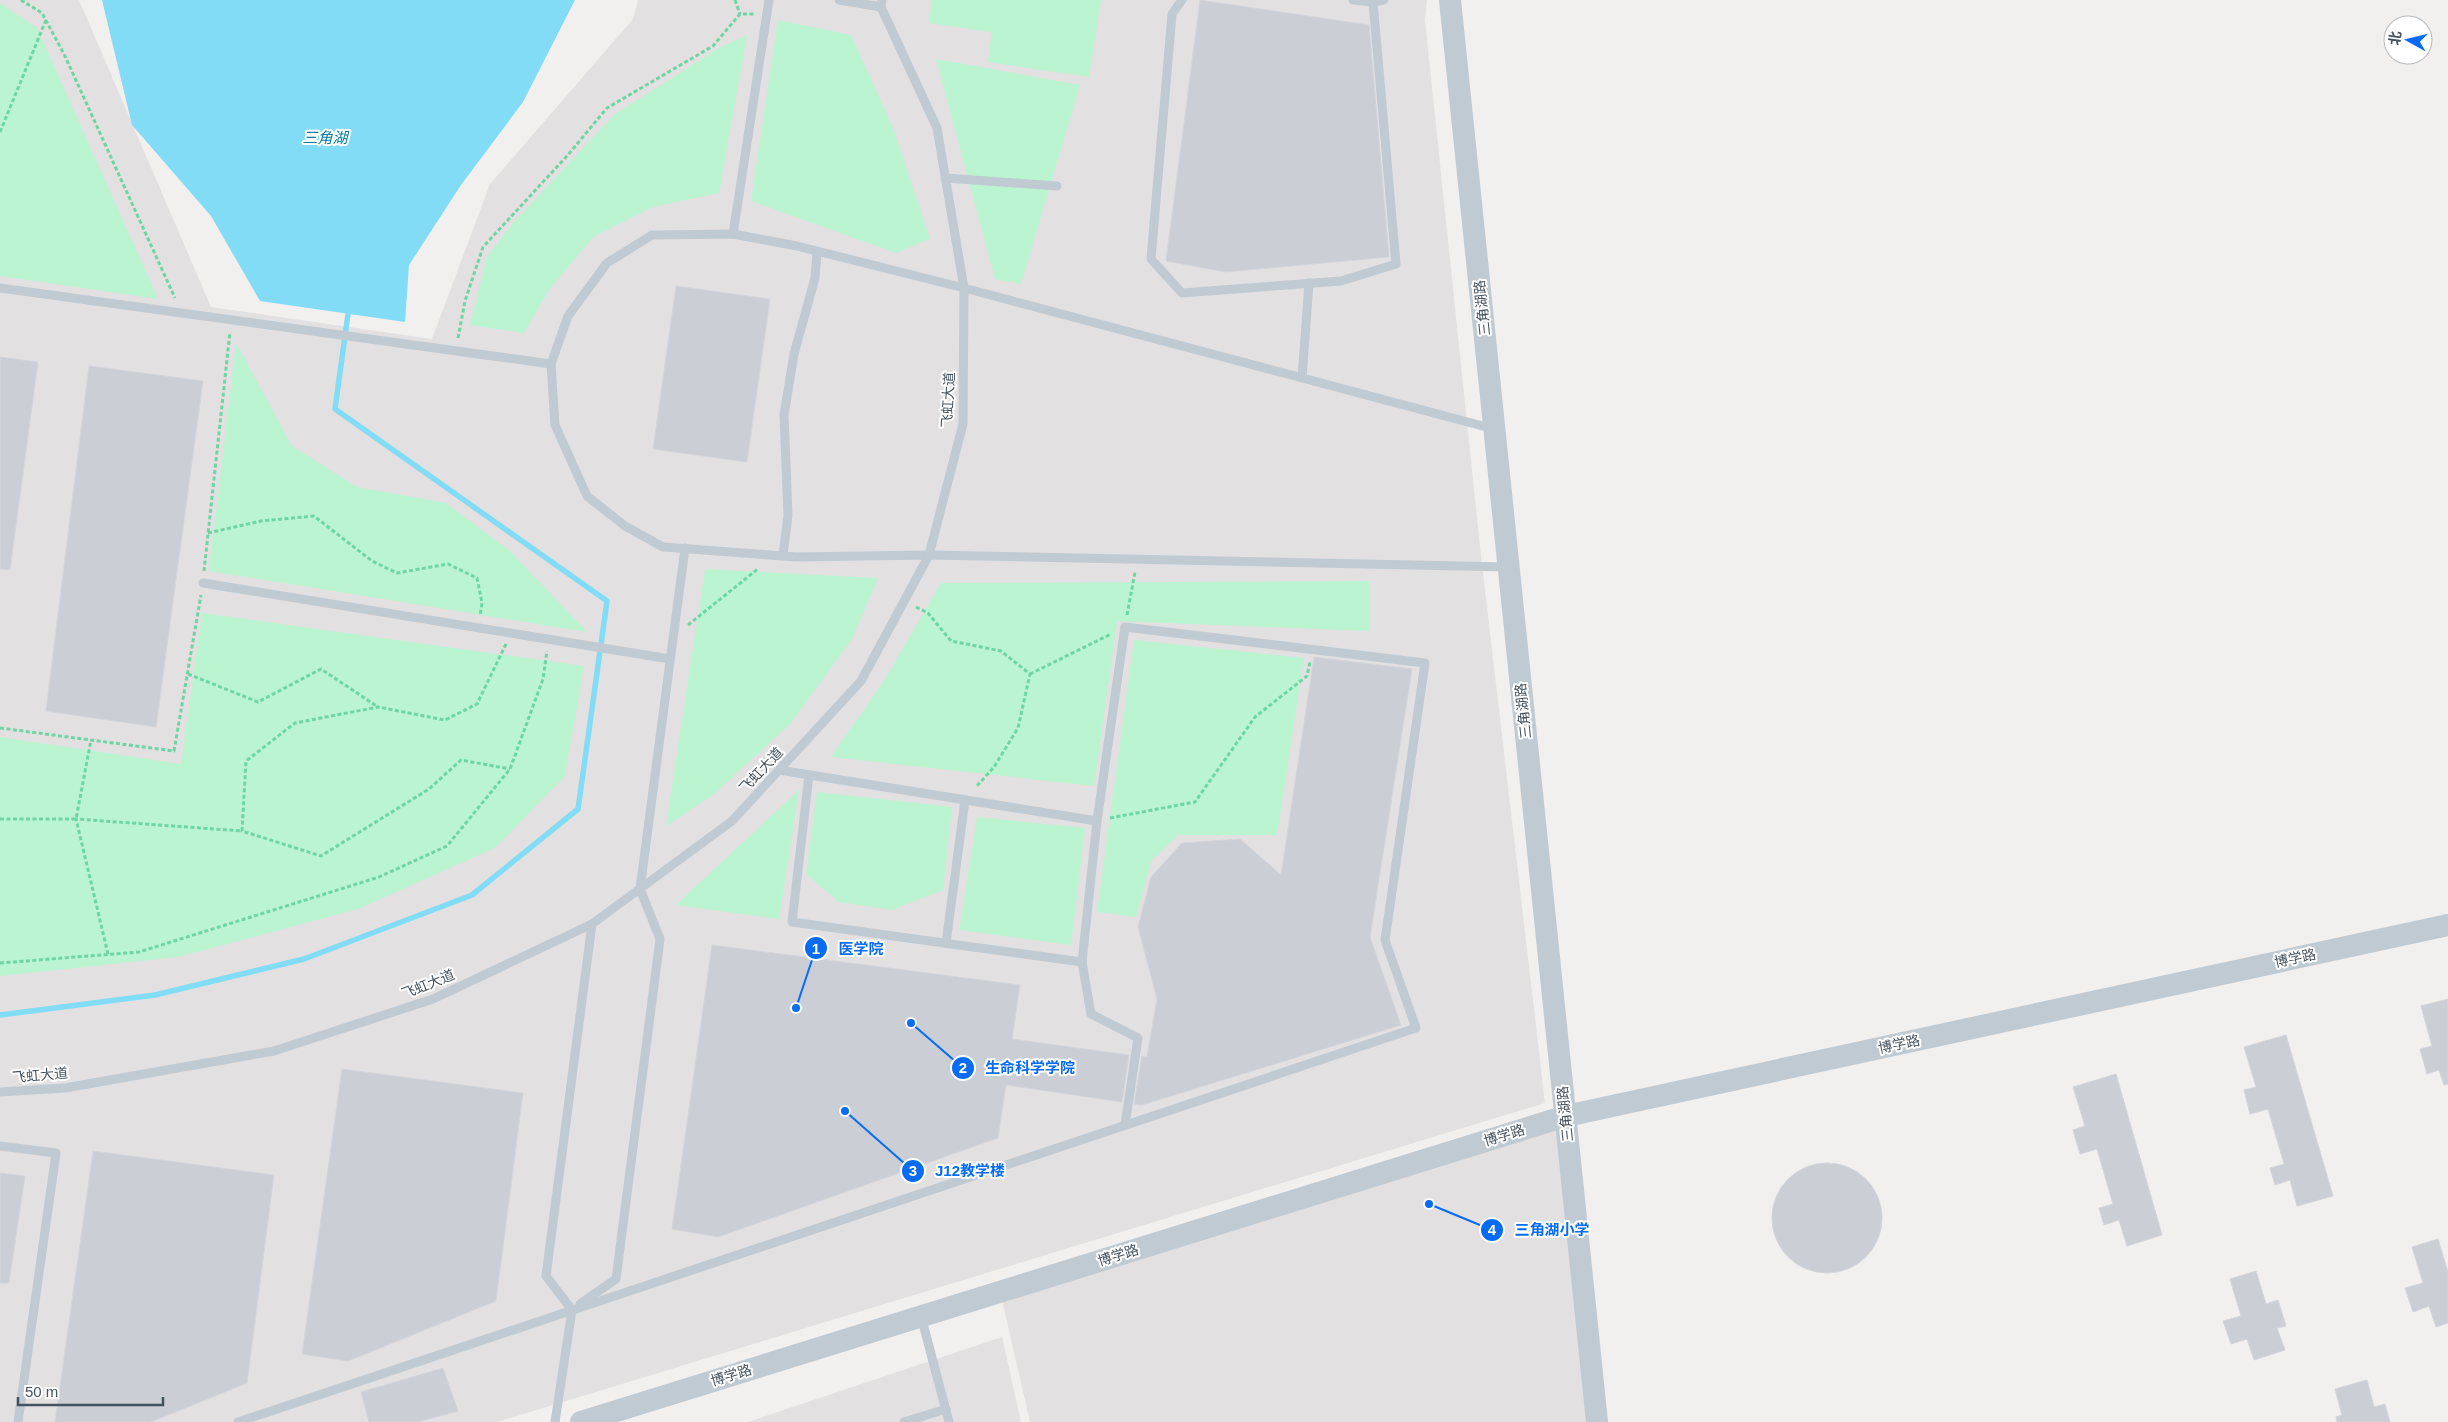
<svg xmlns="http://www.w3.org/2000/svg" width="2448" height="1422" font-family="Helvetica,'Noto Sans SC',sans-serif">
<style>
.education{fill:#e3e0e1}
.green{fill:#baf4d1}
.water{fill:#82dcf5}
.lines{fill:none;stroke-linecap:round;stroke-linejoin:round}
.stream{stroke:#82dcf5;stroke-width:5.5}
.building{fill:#cbced5;stroke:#d3d5dc}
.path{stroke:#6ed5a4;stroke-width:3;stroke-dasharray:4 2.5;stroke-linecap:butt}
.service{stroke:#bfcad3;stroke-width:9}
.tertiary{stroke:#bfcad3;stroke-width:22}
.labels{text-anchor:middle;stroke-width:4;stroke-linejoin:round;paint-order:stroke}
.street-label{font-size:14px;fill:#45535f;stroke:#fff}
.water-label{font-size:15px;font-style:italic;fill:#037c9e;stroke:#fff}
.leader{fill:none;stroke:#076cf5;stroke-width:2}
.callout-dot{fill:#076cf5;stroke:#fff;stroke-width:2}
.mark-label{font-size:15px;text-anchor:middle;font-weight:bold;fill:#fff}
.callout-label{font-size:15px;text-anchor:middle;font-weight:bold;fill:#076cf5;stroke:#fff;stroke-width:4;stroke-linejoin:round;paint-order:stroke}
</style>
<rect width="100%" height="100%" fill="#f2efef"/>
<g class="education">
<polygon points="0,0 79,0 211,307 432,339 490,184 633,19 638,0 1427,0 1425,20 1480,547 1545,1103 497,1422 0,1422"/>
<polygon points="1566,1116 1597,1422 1030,1422 1000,1291"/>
<polygon points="1002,1337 1021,1422 748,1422"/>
</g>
<g class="green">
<polygon points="932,0 1101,0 1089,77 988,62 992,32 929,23"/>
<polygon points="0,3 37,28 158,299 0,276"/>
<polygon points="778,20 851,35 893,128 930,239 896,253 751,201"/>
<polygon points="747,35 719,193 653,207 593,237 549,290 524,333 470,325 487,257 513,223 615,114 719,48"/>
<polygon points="936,59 1080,85 1021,284 995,279"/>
<polygon points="236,343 292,446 357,487 446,503 509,550 587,632 209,571"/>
<polygon points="705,569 878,578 852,639 790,724 714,794 666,826"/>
<polygon points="1369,581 1369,631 1117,621 1094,786 831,757 885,679 941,583"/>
<polygon points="202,613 584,666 565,776 495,848 358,909 178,957 0,976 0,737 181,764"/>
<polygon points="1134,640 1304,658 1277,835 1178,835 1151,861 1136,917 1097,912"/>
<polygon points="799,790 779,919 676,905"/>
<polygon points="817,792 952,807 943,890 892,910 839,902 806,874"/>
<polygon points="977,817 1085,828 1071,945 959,930"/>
</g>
<polygon class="water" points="102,0 575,0 523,102 461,185 409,265 405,322 260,301 211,216 132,125"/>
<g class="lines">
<polyline class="stream" points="0,1015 155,995 304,959 472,895 578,809 607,601 335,409 348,314"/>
</g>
<g class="building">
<polygon points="1200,0 1369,25 1389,257 1226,272 1166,261"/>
<polygon points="676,286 770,299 747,462 653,449"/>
<polygon points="0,357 38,362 10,570 0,569"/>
<polygon points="89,366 203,381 156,727 46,711"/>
<polygon points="1314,657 1412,669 1370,937 1401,1025 1142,1105 1134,1104 1142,1056 1147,1057 1157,999 1138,927 1151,877 1182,843 1240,839 1281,875"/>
<polygon points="712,945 1020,985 1012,1039 1129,1055 1122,1102 1006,1085 998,1138 718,1237 672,1229"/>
<polygon points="2448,999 2448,1084 2444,1085 2439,1070 2427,1074 2420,1049 2432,1046 2421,1006"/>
<polygon points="2286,1035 2333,1196 2297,1206 2290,1180 2275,1185 2270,1168 2284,1164 2268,1109 2250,1114 2244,1090 2256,1087 2244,1047"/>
<polygon points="342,1069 523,1093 496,1301 348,1361 302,1354"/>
<polygon points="2116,1074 2162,1235 2127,1246 2119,1220 2104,1225 2099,1208 2113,1204 2097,1149 2080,1154 2073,1130 2085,1126 2073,1087"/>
<polygon points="93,1151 274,1175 247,1383 151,1422 55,1422"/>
<circle cx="1827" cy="1218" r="55"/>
<polygon points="0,1173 25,1176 9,1283 0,1283"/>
<polygon points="2438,1239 2448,1272 2448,1323 2436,1327 2429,1306 2413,1312 2405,1288 2423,1283 2412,1247"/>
<polygon points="2256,1271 2266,1304 2278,1300 2286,1326 2277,1328 2285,1350 2254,1360 2247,1339 2231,1344 2223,1321 2241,1316 2230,1279"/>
<polygon points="443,1368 458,1411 418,1422 369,1422 361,1392"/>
<polygon points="2367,1380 2374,1407 2385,1404 2390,1422 2337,1422 2336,1417 2342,1415 2335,1389"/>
</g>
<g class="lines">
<g class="path">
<polyline points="21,0 42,13 64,54 175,298"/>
<polyline points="735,0 740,14"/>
<polyline points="0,132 46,20"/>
<polyline points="458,338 465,301 483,247 567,156 607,108 713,46 740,14 754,14"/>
<polyline points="208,533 261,521 314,516 372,561 397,573 448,564 477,578 482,603 480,616"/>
<polyline points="204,571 230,332"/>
<polyline points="916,607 928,613 951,641 1001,651 1030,674 1018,728 994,767 976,787"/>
<polyline points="1127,615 1135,572"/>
<polyline points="688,625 759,568"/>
<polyline points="506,644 477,704 445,720 378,707 295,723 246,761 242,831 321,856 429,789 461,760 510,769"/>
<polyline points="188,674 258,702 321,669 378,707"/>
<polyline points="1030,674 1111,634"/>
<polyline points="0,728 174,751 201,595"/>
<polyline points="1110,818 1195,802 1255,717 1307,676 1310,662"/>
<polyline points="0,819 76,819 91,740"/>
<polyline points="108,954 76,819 242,831"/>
<polyline points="0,963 139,952 379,877 447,846 510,769 543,679 547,651"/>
</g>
<g class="service">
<polyline points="839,0 881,7"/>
<polyline points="1182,0 1172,14 1151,259 1182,293 1341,281 1396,264 1373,2"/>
<polyline points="1353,0 1373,2 1384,0"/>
<polyline points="945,178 1057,186"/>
<polyline points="733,234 769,0"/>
<polyline points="0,288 551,364"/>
<polyline points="1302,378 1309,283"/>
<polyline points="1494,429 964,288 797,246 733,234 652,235 607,263 568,316 551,364 555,425 587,496 625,526 663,547 796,557 929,555 1507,567"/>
<polyline points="783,555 788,515 784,415 794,354 815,278 817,252"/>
<polyline points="203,583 670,659"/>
<polyline points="809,775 792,922 1082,962 1097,821"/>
<polyline points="946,943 965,800"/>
<polyline points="1082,962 1091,1014 1138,1038 1125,1125"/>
<polyline points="0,1092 65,1088 274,1051 433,999 592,924 732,821 861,681 929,555 963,424 964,288 937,128 881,7 882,0"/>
<polyline points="0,1146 56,1153 18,1422"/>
<polyline points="580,1304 616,1279 660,939 640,889 685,548"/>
<polyline points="921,1316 949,1422"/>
<polyline points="238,1422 1416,1028 1385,940 1425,663 1125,627 1097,821 779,770"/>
<polyline points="555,1422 572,1310 546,1276 592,924"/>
<polyline points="904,1422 946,1409"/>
</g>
<g class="tertiary">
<polyline points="1450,0 1597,1422"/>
<polyline points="581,1422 1566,1116 2448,925"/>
</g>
</g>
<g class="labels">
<g class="street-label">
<text transform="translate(1482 308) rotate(-96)" y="5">三角湖路</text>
<text transform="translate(948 400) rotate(-87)" y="5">飞虹大道</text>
<text transform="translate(1523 711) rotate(-96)" y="5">三角湖路</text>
<text transform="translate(761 770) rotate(-47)" y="5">飞虹大道</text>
<text transform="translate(2295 958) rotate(-12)" y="5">博学路</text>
<text transform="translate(428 984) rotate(-22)" y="5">飞虹大道</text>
<text transform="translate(1899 1044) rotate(-12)" y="5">博学路</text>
<text transform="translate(40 1075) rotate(-5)" y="5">飞虹大道</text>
<text transform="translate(1565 1114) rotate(-96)" y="5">三角湖路</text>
<text transform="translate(1504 1135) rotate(-17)" y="5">博学路</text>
<text transform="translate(1118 1255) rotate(-17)" y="5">博学路</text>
<text transform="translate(731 1375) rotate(-17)" y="5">博学路</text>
</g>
<g class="water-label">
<text x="325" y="143">三角湖</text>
</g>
</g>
<path class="leader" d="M796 1008L816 948M911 1023L963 1068M845 1111L913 1171M1429 1204L1492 1230"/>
<g class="callout-dot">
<circle cx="796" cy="1008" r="5"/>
<circle cx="911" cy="1023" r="5"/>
<circle cx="845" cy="1111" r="5"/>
<circle cx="1429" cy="1204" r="5"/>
<circle cx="816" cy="948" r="12"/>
<circle cx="963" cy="1068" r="12"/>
<circle cx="913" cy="1171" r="12"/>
<circle cx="1492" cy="1230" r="12"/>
</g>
<g class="mark-label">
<text x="816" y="954">1</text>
<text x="963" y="1073">2</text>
<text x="913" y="1176">3</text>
<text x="1492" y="1235">4</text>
</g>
<g class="callout-label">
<text x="861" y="954">医学院</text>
<text x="1030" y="1073">生命科学学院</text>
<text x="970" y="1176">J12教学楼</text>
<text x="1552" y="1235">三角湖小学</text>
</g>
<g transform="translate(2408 40) rotate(278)"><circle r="24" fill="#ffffff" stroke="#b5babf"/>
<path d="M0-4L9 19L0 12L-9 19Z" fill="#076cf5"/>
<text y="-8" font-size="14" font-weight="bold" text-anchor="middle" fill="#45535f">北</text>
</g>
<path d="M18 1397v8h145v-8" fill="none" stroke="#45535f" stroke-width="2.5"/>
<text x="25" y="1397" font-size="15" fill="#45535f" stroke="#ffffff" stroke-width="4" paint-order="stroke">50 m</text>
</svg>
